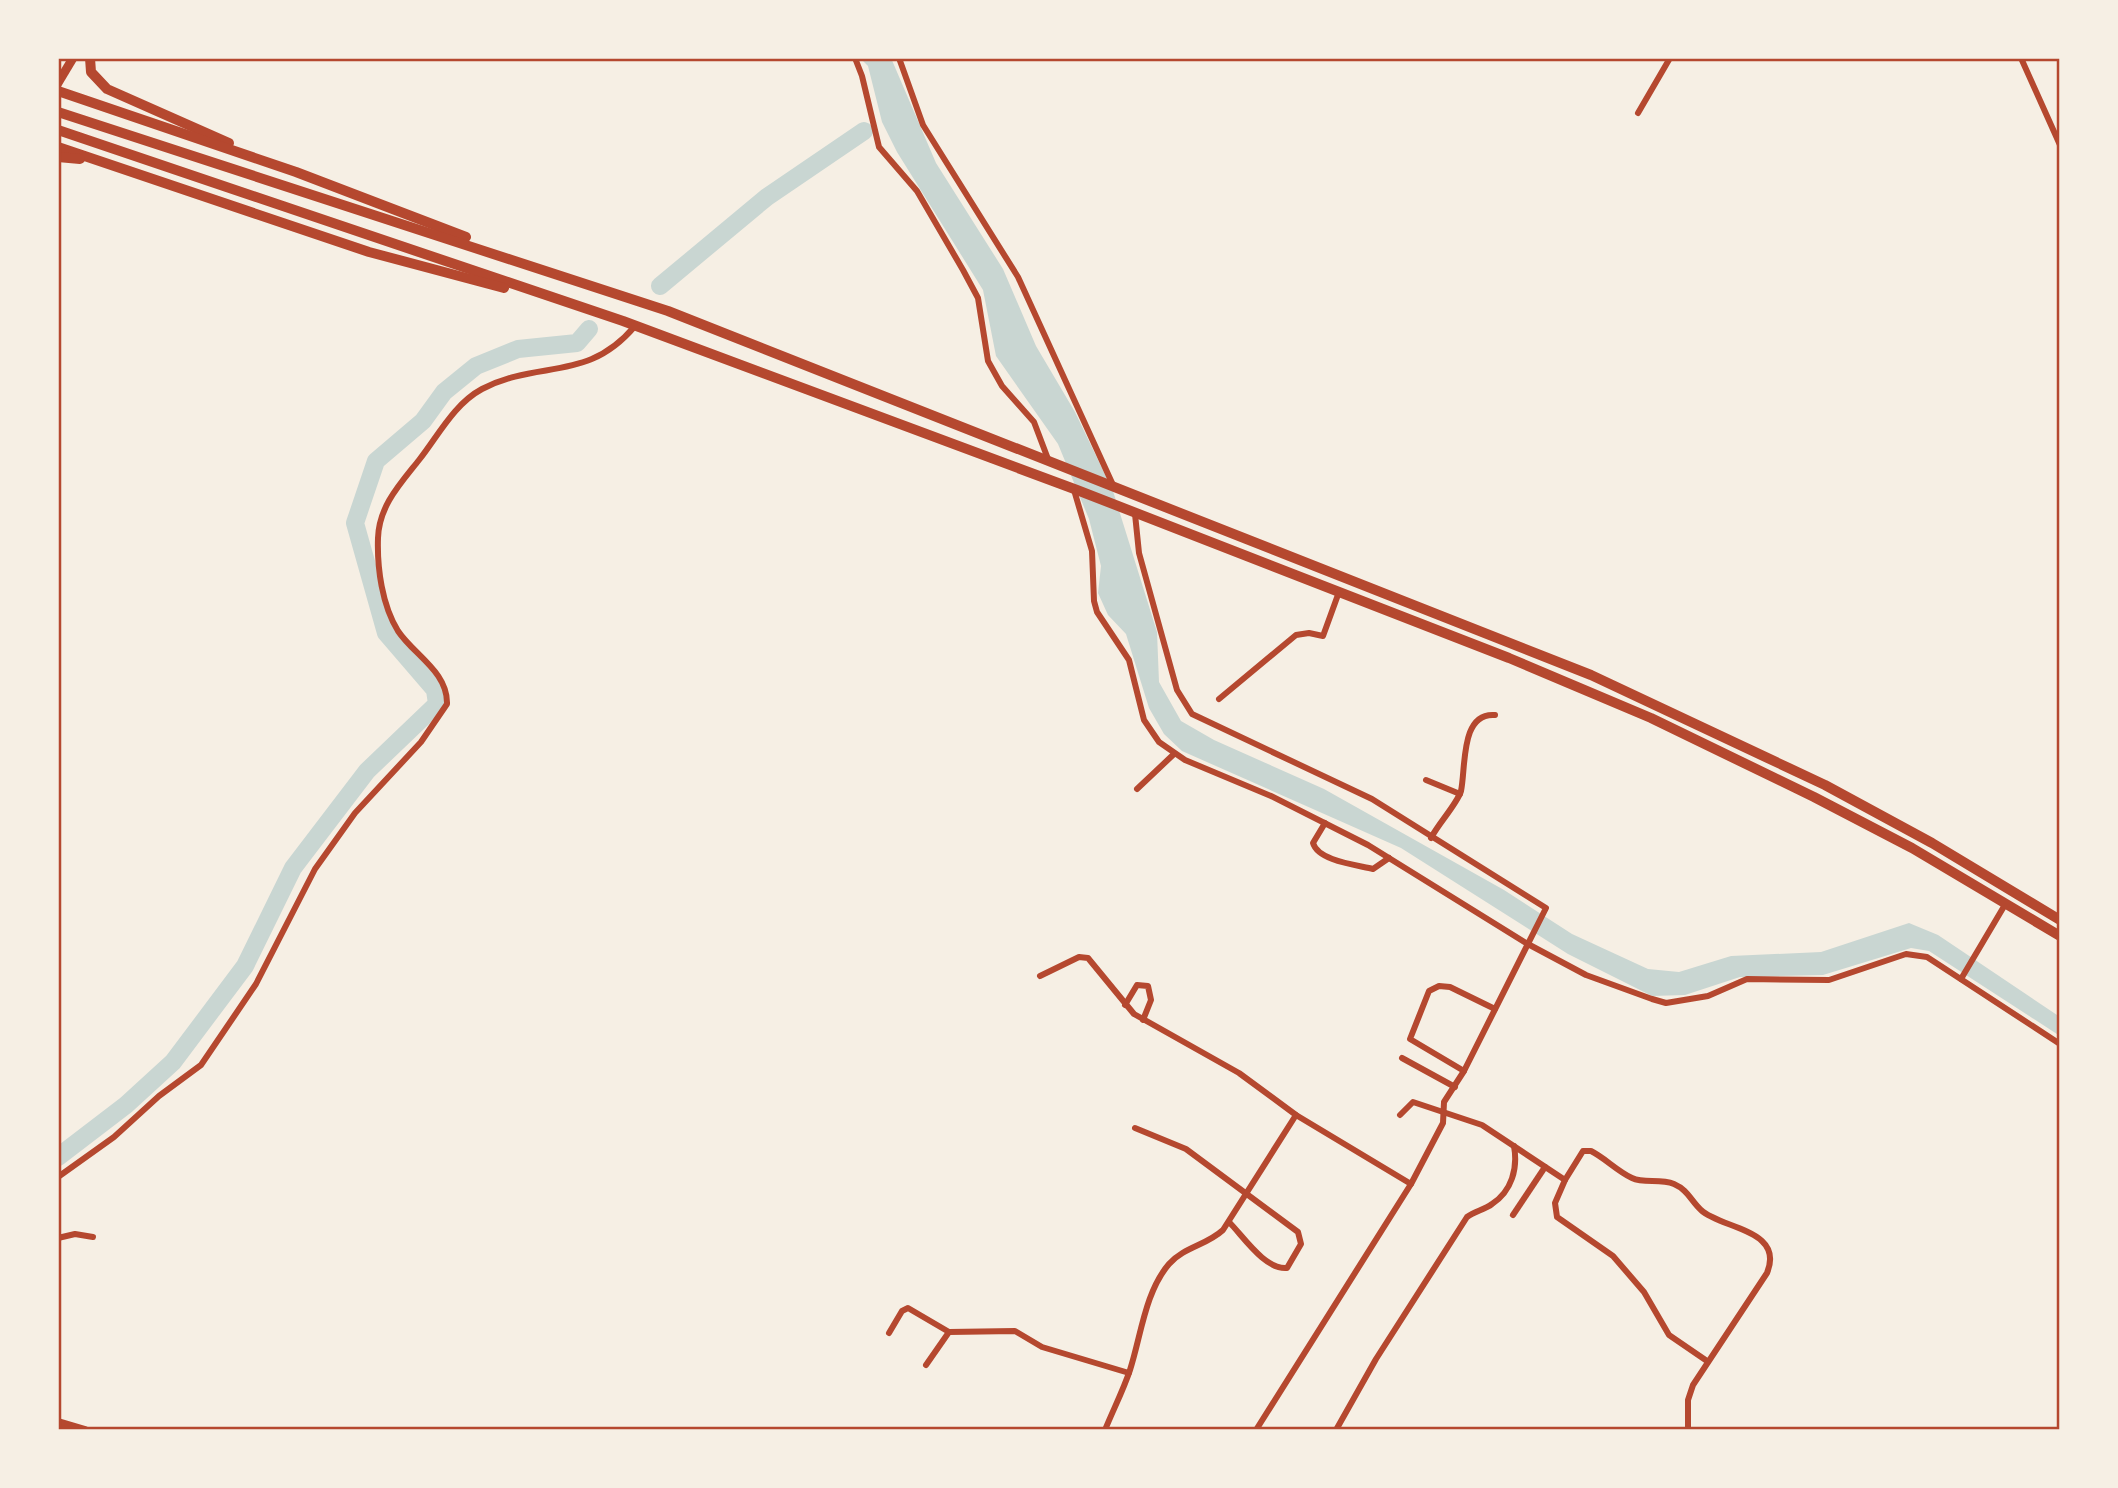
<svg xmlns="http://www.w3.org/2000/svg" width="2118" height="1488" font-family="'PT Sans Narrow',sans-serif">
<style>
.water{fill:#c9d6d2}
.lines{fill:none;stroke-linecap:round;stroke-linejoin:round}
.river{stroke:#c9d6d2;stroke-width:18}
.minor{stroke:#b5482f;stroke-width:6}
.secondary{stroke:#b5482f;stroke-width:8}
.primary{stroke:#b5482f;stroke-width:9}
.trunk{stroke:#b5482f;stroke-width:10}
.neatline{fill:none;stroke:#b5482f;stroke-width:2.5}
</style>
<rect width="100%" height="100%" fill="#f6efe4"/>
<polygon class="water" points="860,58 891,58 936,163 1003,269 1036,346 1075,412 1113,491 1157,632 1159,682 1181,721 1214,740 1324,789 1504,890 1572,934 1648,969 1679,972 1731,956 1821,952 1909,923 1938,935 2060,1017 2060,1036 1929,951 1911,948 1823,975 1740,977 1685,995 1652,996 1568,954 1401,848 1182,751 1164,734 1149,708 1126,634 1108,615 1098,593 1101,566 1089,519 1058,444 996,356 983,290 897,152 882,122 868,66"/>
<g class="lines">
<g class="river">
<polyline points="660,286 767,197 864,131"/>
<polyline points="58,1157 126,1105 173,1062 245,966 293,868 367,771 437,704 435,690 386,633 355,523 376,461 423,421 444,392 476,366 518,349 577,343 589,329"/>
</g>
<g class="minor">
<polyline points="855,58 862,76 879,147 917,191 963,270 978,298 988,361 1002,386 1034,422 1048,459"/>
<polyline points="899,58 923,125 1018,277 1113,485"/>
<polyline points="2021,58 2060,145"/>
<polyline points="1638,113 1670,58"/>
<polyline points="1074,490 1092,551 1094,601 1097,612 1129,660 1144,720 1159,742 1185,760 1271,796 1368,845 1526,943 1586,975 1652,999 1666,1003 1708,996 1747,979 1829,980 1906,954 1927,957 2060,1044"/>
<polyline points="1135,514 1139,553 1177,690 1192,714 1372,799 1546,908 1464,1071 1444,1102 1443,1123 1411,1184 1256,1430"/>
<polyline points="1219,699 1296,635 1309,633 1323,636 1339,592"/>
<polyline points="1426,780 1460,794"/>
<polyline points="1137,789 1174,754"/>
<path d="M1325,823L1313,843C1318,861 1357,865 1373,869L1389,858"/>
<path d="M1431,838C1438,824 1457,804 1461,791C1466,768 1460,712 1495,715"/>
<polyline points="1040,976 1079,957 1088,958 1134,1014 1239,1073 1296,1115 1411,1184"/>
<polyline points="1961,979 2006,903"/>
<polyline points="1125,1005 1137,985 1148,986 1151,1000 1143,1020"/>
<polyline points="1402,1058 1455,1087"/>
<polyline points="1464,1071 1410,1039 1429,991 1439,986 1450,987 1495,1009"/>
<polyline points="1400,1115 1413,1102 1482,1125 1565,1180 1555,1203 1557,1217 1613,1256 1644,1292 1669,1335 1707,1361"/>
<path d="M1135,1128L1186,1149L1298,1232L1301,1244L1287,1268C1265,1270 1243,1236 1229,1222"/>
<path d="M58,1177L114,1137L159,1096L201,1065L256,984L315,869L355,813L421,742L447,704C448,672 414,655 398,631C382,605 377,568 378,538C379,506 400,484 419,460C438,436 454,404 482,389C540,359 587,383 635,326"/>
<path d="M1565,1180L1583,1151H1591C1605,1158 1617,1171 1632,1178C1644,1184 1660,1178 1674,1184C1688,1190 1691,1201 1701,1210C1721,1229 1785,1229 1767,1273L1693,1385L1688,1400V1430"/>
<polyline points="1513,1215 1545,1167"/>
<polyline points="58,1238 75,1234 93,1237"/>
<polyline points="889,1333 902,1311 908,1308 949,1332"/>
<polyline points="926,1365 949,1332 1015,1331 1042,1347 1129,1373"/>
<path d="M1105,1430C1113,1410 1123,1391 1130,1370C1141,1336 1145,1292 1169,1264C1184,1247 1207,1245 1223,1230L1296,1115"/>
<path d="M1336,1430L1376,1359L1467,1217C1475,1211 1484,1210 1492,1204C1512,1191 1518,1168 1514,1146"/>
</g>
<polyline class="secondary" points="58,1422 85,1430"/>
<polyline class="primary" points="58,83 73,58"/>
<g class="trunk">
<polyline points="90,58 91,72 107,89 229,143"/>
<polyline points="58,91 296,172 466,237"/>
<polyline points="58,112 668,311 1591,675 1825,785 1932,843 2060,920"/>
<polyline points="58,130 623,321 1077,490 1509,658 1651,718 1814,797 1912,848 2060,936"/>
<polyline points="58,147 369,252 504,288"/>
<polyline points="58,157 80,159"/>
</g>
</g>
<rect width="2118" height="1488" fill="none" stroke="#f6efe4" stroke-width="119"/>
<rect x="60" y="60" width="1998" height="1368" class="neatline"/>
</svg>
